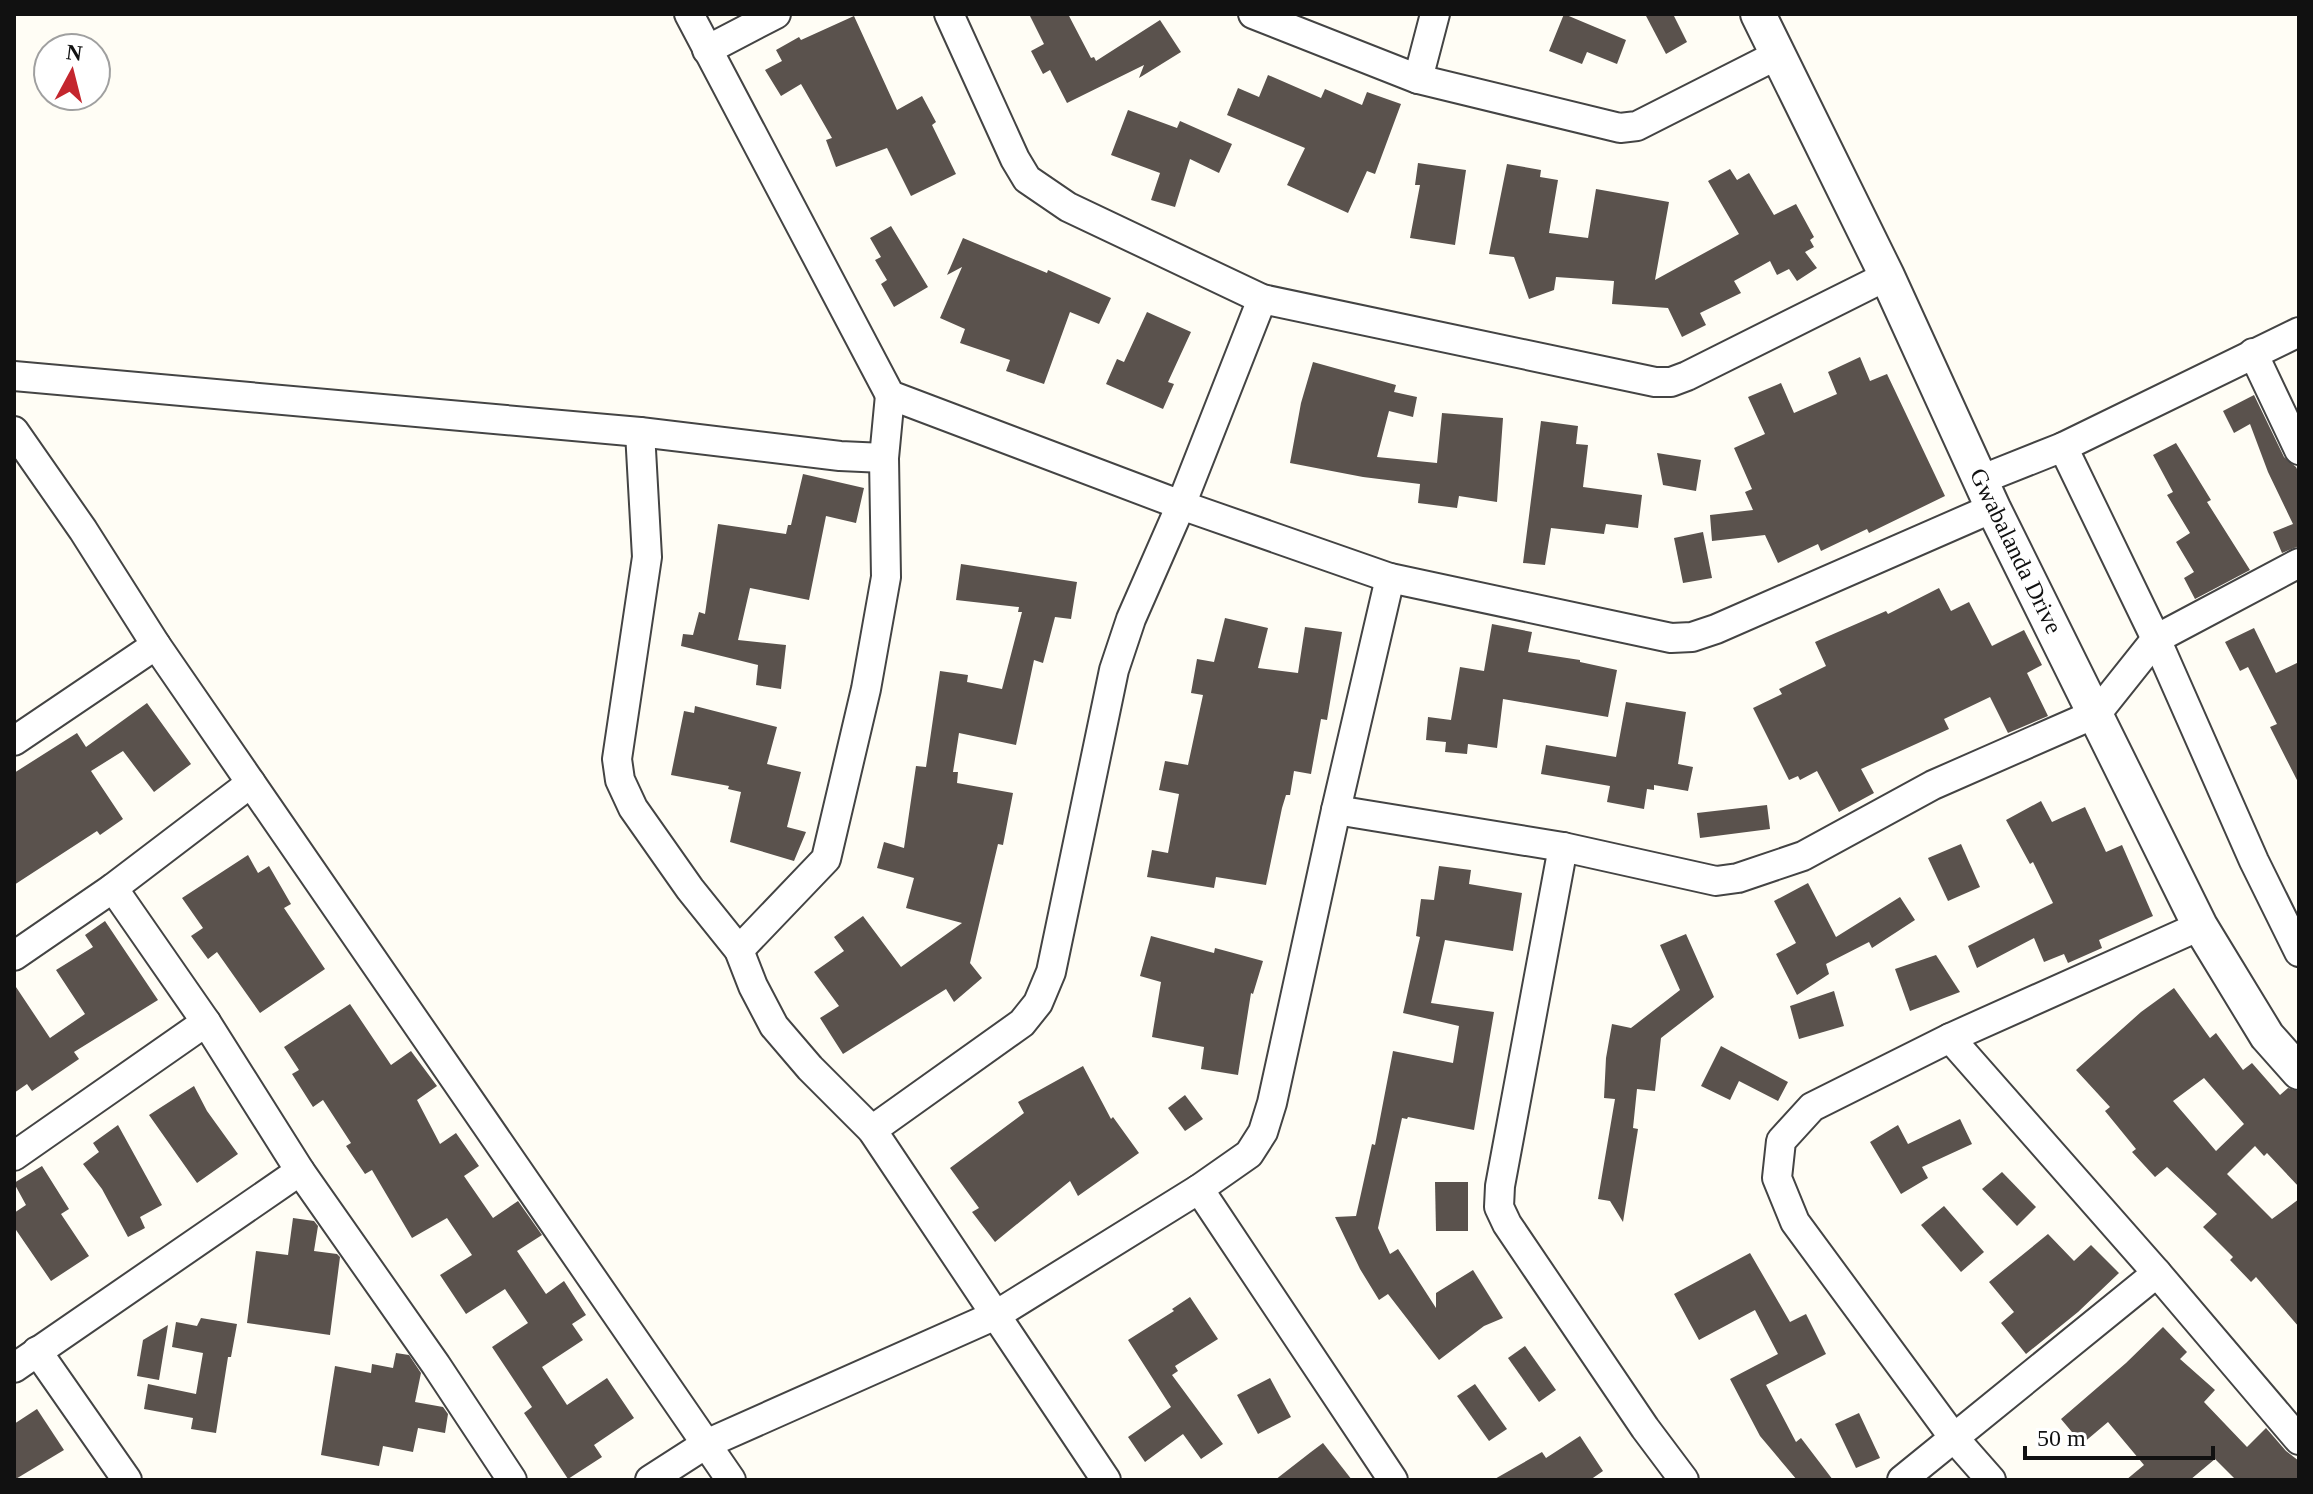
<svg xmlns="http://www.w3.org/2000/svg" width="2313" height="1494" font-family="'Times New Roman',serif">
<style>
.building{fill:#5a524d;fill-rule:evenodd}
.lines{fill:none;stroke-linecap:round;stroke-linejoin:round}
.minor-casing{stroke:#444;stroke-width:32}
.tertiary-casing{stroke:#444;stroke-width:38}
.minor{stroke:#fff;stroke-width:28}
.tertiary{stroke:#fff;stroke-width:34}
.labels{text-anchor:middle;stroke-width:8;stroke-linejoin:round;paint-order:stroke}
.street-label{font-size:24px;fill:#111;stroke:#fff}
</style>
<rect width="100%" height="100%" fill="#fffdf5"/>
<g class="building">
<polygon points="1029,14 1068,14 1091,58 1094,57 1096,61 1160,20 1181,52 1139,78 1144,65 1067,103 1050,70 1043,74 1031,51 1044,44"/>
<polygon points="1564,14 1626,40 1617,64 1587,52 1582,64 1549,51"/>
<polygon points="1645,14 1673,14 1687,42 1666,54"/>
<polygon points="854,16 897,110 922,96 936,122 932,125 956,174 911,196 887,148 836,167 826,140 832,138 801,84 781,96 765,70 782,61 776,50 799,37 801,40"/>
<polygon points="1268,75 1321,98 1325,89 1362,105 1367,92 1401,104 1375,174 1367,171 1348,213 1287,185 1305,148 1227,115 1238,88 1259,97"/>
<polygon points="1128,110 1177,128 1180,121 1232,144 1219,173 1190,159 1175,207 1151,200 1160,173 1111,155"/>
<polygon points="1418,163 1466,170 1455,245 1410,238 1420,185 1415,185"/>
<polygon points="1507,164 1541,170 1540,177 1558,180 1549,233 1588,238 1596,189 1669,202 1655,280 1739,234 1708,181 1730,169 1737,180 1749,173 1774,215 1796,204 1814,237 1810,240 1814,247 1805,252 1817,268 1797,281 1789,269 1777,275 1770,261 1734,281 1741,293 1700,313 1706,325 1682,337 1668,308 1612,304 1614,281 1556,277 1554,290 1529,299 1514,257 1489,254"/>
<polygon points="891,226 928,287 894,307 881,284 887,280 875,260 881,257 870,238"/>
<polygon points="963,238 1047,273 1048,270 1111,298 1099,324 1070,312 1044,384 1006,371 1010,360 960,343 965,329 940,318 962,267 947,275"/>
<polygon points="1147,312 1191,332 1168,382 1174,384 1163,409 1106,384 1117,359 1124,362"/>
<polygon points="1860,357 1870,381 1887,374 1945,496 1869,533 1867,529 1821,551 1818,544 1778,563 1765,535 1712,541 1710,515 1753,510 1745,492 1752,489 1734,448 1765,434 1748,397 1781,383 1794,413 1837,394 1828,372"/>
<polygon points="1313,362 1396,385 1394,392 1417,397 1413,417 1389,411 1377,457 1437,463 1442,413 1503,418 1497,502 1459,496 1457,508 1418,503 1420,484 1363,477 1290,463 1301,403"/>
<polygon points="2254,395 2284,457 2296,467 2299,473 2299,546 2282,553 2273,532 2293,524 2268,472 2250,424 2234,433 2223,411"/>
<polygon points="1541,421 1578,426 1576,444 1588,445 1583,487 1642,495 1638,528 1606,524 1604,534 1551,528 1545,565 1523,563"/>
<polygon points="2176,443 2211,500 2207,502 2250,570 2195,599 2184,578 2194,572 2176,542 2190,533 2167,495 2173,492 2153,455"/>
<polygon points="1657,453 1701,460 1696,491 1663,485"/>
<polygon points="803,474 864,488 856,523 826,516 809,600 750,588 738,640 786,645 781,689 756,685 758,665 681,646 683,634 693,635 699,612 705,614 718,524 786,534 788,525 791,525"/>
<polygon points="1703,532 1712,578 1683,583 1674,538"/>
<polygon points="961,564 1077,582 1071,619 1055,617 1043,663 1034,660 1016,745 959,733 953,772 958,772 957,783 1013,793 1003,845 998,844 970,963 982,978 954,1002 946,989 843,1054 820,1018 839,1006 814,972 844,951 834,937 863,916 901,967 962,923 906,908 914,878 877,868 884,842 904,848 916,766 926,767 940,671 968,675 967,682 1002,689 1022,612 1018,612 1019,607 956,600"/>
<polygon points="1939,588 1951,611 1969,602 1992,646 2024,630 2042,665 2027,673 2048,716 2008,733 1990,697 1944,719 1949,729 1861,769 1874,793 1839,812 1817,771 1800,780 1798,776 1789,780 1753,708 1782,694 1779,689 1826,666 1815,642 1886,611 1888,614"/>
<polygon points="1225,618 1268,628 1258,668 1298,673 1305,627 1342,632 1327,720 1321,719 1311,774 1294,771 1290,795 1286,795 1282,808 1266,885 1216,877 1214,888 1147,877 1152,850 1168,853 1179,794 1159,790 1165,761 1188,765 1203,695 1191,693 1197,659 1214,662"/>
<polygon points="1492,624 1532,632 1528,652 1580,660 1580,662 1617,670 1608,717 1503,699 1497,748 1468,744 1467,754 1445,752 1446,742 1426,740 1428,717 1451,720 1460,667 1484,671"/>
<polygon points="2254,628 2276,673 2299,662 2299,784 2270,727 2277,724 2248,667 2240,671 2225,642"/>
<polygon points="1626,702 1686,712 1678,764 1693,767 1688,791 1654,785 1654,790 1647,789 1644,809 1607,802 1610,786 1541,774 1546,745 1616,757"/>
<polygon points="147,703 191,764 154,792 123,751 91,771 123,819 100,835 97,831 14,885 14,773 77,733 86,747"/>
<polygon points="695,706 777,727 767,764 801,772 787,827 806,832 794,861 730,842 741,792 728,789 729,786 671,775 684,711 694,713"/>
<polygon points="2041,801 2052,822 2085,807 2106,852 2122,845 2153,916 2099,940 2102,948 2068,963 2064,954 2044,962 2034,938 1977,968 1968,946 2053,903 2033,862 2030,864 2006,820"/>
<polygon points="1767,805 1770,829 1700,838 1697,813"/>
<polygon points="1961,844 1980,887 1948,901 1928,858"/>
<polygon points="248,855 258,873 269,866 291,904 284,908 325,969 260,1013 217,952 208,959 191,936 203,928 182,898"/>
<polygon points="1439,866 1471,870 1469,884 1522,893 1513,951 1445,940 1431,1003 1494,1012 1474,1130 1408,1117 1407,1119 1402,1118 1378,1228 1390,1254 1398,1249 1436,1308 1436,1293 1473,1270 1503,1318 1484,1326 1439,1360 1388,1294 1379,1300 1360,1269 1335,1217 1356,1216 1372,1144 1375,1145 1393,1051 1453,1063 1459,1026 1403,1013 1420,937 1416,936 1421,899 1434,900"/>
<polygon points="1808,883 1836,937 1900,897 1915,920 1872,948 1869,942 1826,964 1829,974 1797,995 1776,954 1796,943 1774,901"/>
<polygon points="105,921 158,1000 74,1052 79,1059 32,1091 27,1084 14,1093 14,984 50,1038 85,1014 56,970 93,947 85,935"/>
<polygon points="1686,934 1714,997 1661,1038 1655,1091 1637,1089 1633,1128 1638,1129 1623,1222 1610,1201 1598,1199 1615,1099 1604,1098 1606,1058 1612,1024 1631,1028 1680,990 1660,945"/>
<polygon points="1151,936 1214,953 1215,948 1263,961 1253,994 1251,993 1238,1075 1201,1069 1204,1047 1152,1037 1161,982 1140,976"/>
<polygon points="1936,955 1960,992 1910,1011 1895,969"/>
<path d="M2174,988L2210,1038L2216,1033L2243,1070L2252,1063L2280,1095L2288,1088L2299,1091V1187L2267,1153L2264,1156L2255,1146L2227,1174L2272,1219L2299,1199V1327L2256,1277L2251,1282L2230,1260L2233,1257L2203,1227L2217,1214L2167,1167L2155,1177L2132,1152L2136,1149L2105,1111L2110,1107L2076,1070L2141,1012ZM2204,1078L2244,1124L2216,1151L2173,1101Z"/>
<polygon points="1834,991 1844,1026 1799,1039 1790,1006"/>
<polygon points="350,1004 391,1065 411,1051 437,1086 417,1100 440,1144 456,1133 479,1166 464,1176 493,1218 518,1201 542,1235 517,1251 546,1294 564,1281 586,1315 572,1324 583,1340 542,1367 567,1405 607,1378 634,1418 594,1445 602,1457 568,1479 524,1413 532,1407 492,1347 528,1323 505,1289 466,1314 440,1275 472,1255 447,1218 412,1238 372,1170 365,1174 346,1146 351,1143 323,1100 313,1107 292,1074 299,1070 284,1047"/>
<polygon points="1721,1046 1788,1082 1778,1101 1739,1081 1730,1100 1701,1086"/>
<polygon points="1083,1066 1111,1119 1113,1117 1139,1153 1078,1196 1070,1181 995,1242 972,1212 979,1208 950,1168 1024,1113 1018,1102"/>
<polygon points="194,1086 207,1111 238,1154 197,1183 149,1115"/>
<polygon points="1185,1095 1203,1119 1185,1131 1168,1108"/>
<polygon points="1960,1119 1972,1144 1922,1167 1928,1178 1901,1194 1870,1142 1898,1125 1908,1144"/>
<polygon points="118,1125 162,1205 140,1217 145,1228 128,1237 102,1189 83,1164 99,1152 93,1143"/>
<polygon points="42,1166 69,1209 61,1214 89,1256 51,1281 14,1227 14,1213 26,1205 14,1183"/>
<polygon points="2002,1172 2036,1207 2017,1226 1982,1189"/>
<polygon points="1435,1182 1468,1182 1468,1231 1436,1231"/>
<polygon points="1944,1206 1984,1252 1961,1272 1921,1225"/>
<polygon points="293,1218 314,1221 318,1226 314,1251 337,1254 340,1257 330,1335 247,1323 256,1251 288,1255"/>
<polygon points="2048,1234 2074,1261 2091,1245 2119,1273 2078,1312 2026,1354 2001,1323 2014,1312 1989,1282"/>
<polygon points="1750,1253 1790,1322 1806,1314 1826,1354 1766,1385 1796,1442 1801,1438 1833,1480 1797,1480 1760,1436 1730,1379 1778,1354 1755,1310 1699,1340 1674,1294"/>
<polygon points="1190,1297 1218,1339 1175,1366 1178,1371 1172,1375 1223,1444 1201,1459 1183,1434 1145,1462 1128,1437 1171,1407 1128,1340 1174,1311 1172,1309"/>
<polygon points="201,1318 237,1324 231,1357 228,1357 216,1433 191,1429 193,1418 144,1409 148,1384 196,1394 203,1353 172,1347 176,1322 197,1326"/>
<polygon points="168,1325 159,1380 137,1376 143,1340"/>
<polygon points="2163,1327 2187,1352 2180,1359 2215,1390 2204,1402 2247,1447 2266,1428 2286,1451 2299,1461 2299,1480 2236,1480 2215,1459 2190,1480 2126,1480 2144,1465 2108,1422 2082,1444 2061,1419 2126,1363"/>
<polygon points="1525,1346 1556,1390 1539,1402 1508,1358"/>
<polygon points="396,1353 409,1355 421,1373 415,1402 443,1407 448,1414 445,1433 418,1428 413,1452 383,1446 379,1466 321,1455 335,1366 371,1373 372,1364 393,1368"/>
<polygon points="1270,1378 1291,1417 1258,1434 1237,1395"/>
<polygon points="1475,1384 1507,1429 1489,1441 1457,1396"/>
<polygon points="37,1409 64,1450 14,1480 14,1424"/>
<polygon points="1859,1413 1880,1458 1856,1468 1835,1424"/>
<polygon points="1580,1436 1603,1471 1590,1480 1493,1480 1542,1452 1546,1458"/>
<polygon points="1323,1443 1352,1480 1275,1480 1311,1452"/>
</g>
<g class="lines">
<g class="minor-casing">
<g id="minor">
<polyline points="689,14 890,395 1181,505 1390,578 1671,638 1692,637 1716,629 1993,508"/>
<polyline points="949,14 1015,159 1027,179 1068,207 1262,299 1655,382 1671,382 1687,376 1887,276"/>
<polyline points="1253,14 1418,79 1620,128 1637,126 1777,55"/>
<polyline points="707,50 776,14"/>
<polyline points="1418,79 1435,14"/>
<polyline points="2253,353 2299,450"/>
<polyline points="14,376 640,432 840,456 884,458"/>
<polyline points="14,431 83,530 156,645 731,1480"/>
<polyline points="640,432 647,557 617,759 620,780 633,808 690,889 739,950 753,986 774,1026 810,1068 872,1130 1106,1480"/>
<polyline points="2063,447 2299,332"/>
<polyline points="1980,480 2063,447 2156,639 2254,861 2299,952"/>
<polyline points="14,741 156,645"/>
<polyline points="1336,810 1563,847 1716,881 1738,878 1803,856 1933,785 2097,713 2156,639 2299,563"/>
<polyline points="1563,847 1500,1186 1499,1207 1507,1224 1645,1428 1684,1480"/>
<polyline points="113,888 206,1022 300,1171 436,1365 512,1480"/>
<polyline points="739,950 826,859 866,689 886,577 884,458 890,395"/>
<polyline points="14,956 113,888 251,783"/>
<polyline points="1950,1038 2157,1273 2299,1440"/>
<polyline points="872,1130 1022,1023 1038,1003 1051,972 1114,670 1131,619 1181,505 1262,299"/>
<polyline points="14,1156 206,1022"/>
<polyline points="1199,1189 1393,1480"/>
<polyline points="37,1351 127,1480"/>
<polyline points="14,1368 300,1171"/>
<polyline points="650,1480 706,1444 996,1315 1199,1189 1249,1154 1263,1132 1272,1103 1336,810 1390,578"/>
<polyline points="1902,1480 2157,1273"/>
<polyline points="1991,1480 1954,1438 1795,1222 1777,1178 1781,1141 1812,1107 1950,1038 2200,926"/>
</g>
</g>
<g class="tertiary-casing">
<polyline id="tertiary" points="1758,14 1887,276 1993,508 2200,926 2267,1036 2299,1072"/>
</g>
<use href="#minor" class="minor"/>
<use href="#tertiary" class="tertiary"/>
</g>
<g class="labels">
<g class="street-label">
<text transform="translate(2016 551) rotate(64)" y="8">Gwabalanda Drive</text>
</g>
</g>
<rect width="2313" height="1494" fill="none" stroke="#111111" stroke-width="32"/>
<g transform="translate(72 72) rotate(7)"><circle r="38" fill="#ffffff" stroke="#a0a0a0" stroke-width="2"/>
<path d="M0-6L14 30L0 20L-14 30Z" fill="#c4262e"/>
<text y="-12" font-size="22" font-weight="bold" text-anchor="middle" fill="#111111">N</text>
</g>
<path d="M2025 1446v12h188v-12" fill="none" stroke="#111111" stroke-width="4"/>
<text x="2037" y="1446" font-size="24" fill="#111111" stroke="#ffffff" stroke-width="6" paint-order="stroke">50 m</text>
</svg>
